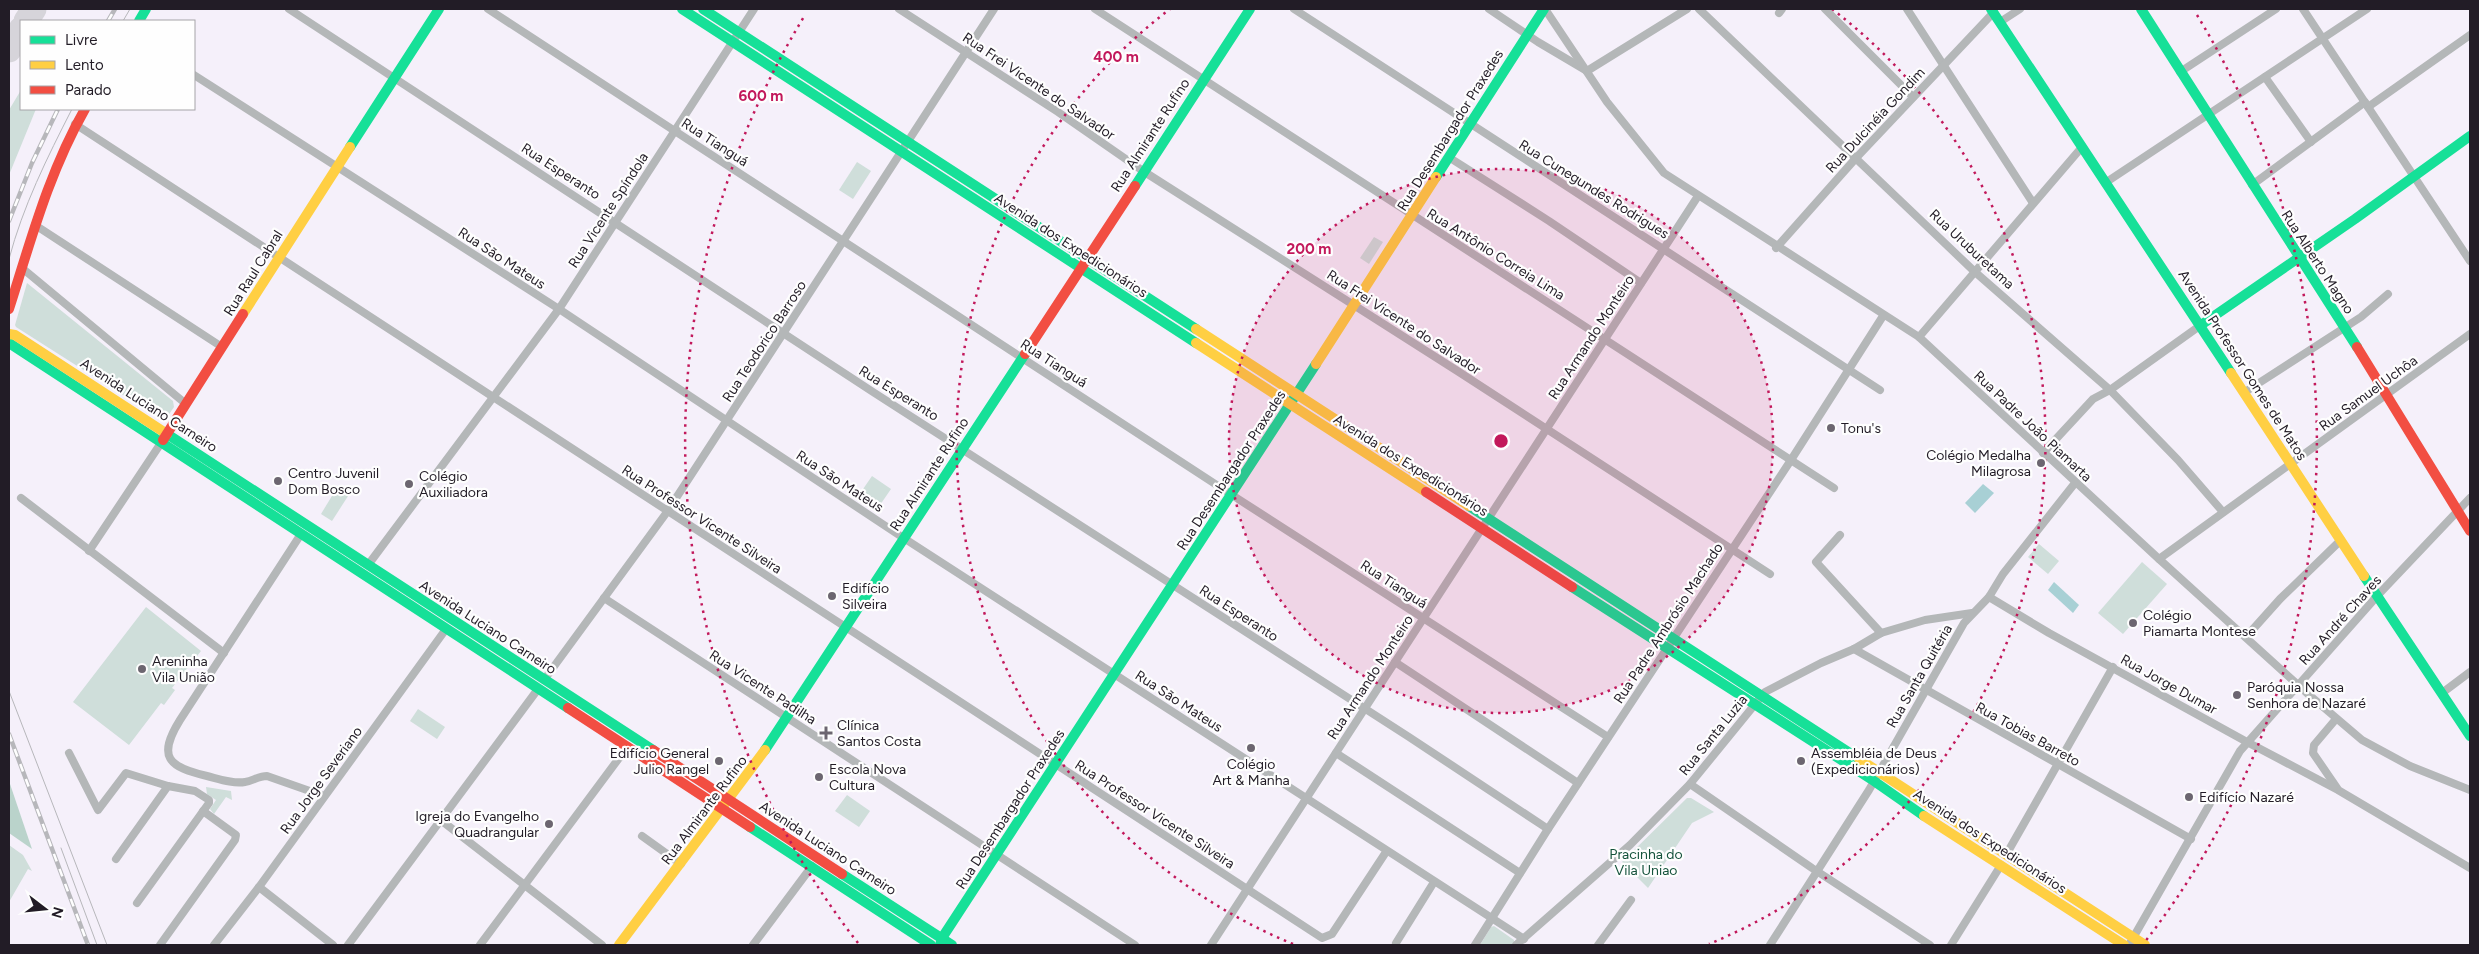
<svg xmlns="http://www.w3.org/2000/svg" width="2479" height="954" font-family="Figtree,sans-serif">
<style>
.green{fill:#cfdeda}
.forest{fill:#bad3cb}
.water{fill:#a8d0d5}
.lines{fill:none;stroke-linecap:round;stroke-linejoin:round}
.taxiway{stroke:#d6d4da;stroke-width:25}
.street{stroke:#b4b7b8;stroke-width:8}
.fast{stroke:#16e098;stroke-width:10}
.slow{stroke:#ffcf43;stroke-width:10}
.jam{stroke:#f24e42;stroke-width:10}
.tram{stroke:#b7b7bb;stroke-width:1}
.rail-casing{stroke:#b7b7bb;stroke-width:4.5}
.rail{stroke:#fefefe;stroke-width:2.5;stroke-dasharray:8;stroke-linecap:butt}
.ring{fill:none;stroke:#c2185b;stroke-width:2.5;stroke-dasharray:2.5 5}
.poi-dot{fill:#6c6670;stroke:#fefefe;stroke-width:2}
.labels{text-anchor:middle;stroke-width:4.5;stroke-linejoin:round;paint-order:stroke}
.street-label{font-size:14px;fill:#221c26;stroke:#fefefe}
.poi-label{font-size:14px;fill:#221c26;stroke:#fefefe;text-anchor:start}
.park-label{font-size:14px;fill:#15533c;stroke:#fefefe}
.centre{fill:#c2185b;stroke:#fefefe;stroke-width:2.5}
.ring-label{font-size:15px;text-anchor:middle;font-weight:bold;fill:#c2185b;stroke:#fefefe;stroke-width:4.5;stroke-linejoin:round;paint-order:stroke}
</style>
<rect width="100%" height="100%" fill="#f5f0fa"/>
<g class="green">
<polygon points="21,90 21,109 36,109 9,175 9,110"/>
<polygon points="857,162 871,171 853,199 839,190"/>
<polygon points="1374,237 1383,242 1369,264 1360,258"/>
<polygon points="27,283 173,401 174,407 165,420 162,420 16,327 15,325"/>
<polygon points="872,476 891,489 880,505 861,492"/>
<polygon points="338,486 350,493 332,521 321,514"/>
<polygon points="2039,544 2059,561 2048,574 2028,557"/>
<polygon points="2142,562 2167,584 2123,634 2098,613"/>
<polygon points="146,607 201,651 172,688 175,690 164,705 161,703 129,745 73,702"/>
<polygon points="418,709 445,727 437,739 410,721"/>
<polygon points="206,787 231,791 232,800 226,797 214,814 210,809 216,800 207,794"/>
<polygon points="847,795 870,811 859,827 835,811"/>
<polygon points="1687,798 1691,798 1714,812 1692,823 1648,888 1622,862"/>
<polygon points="9,845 23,855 32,871 28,869 9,902"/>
<polygon points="1494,926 1514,940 1514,943 1510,945 1480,945 1491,927"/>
</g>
<polygon class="forest" points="9,781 32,849 9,833"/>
<g class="water">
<polygon points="1983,484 1994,493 1975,513 1965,503"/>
<polygon points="2054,582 2079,605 2073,613 2048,590"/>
</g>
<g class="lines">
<g class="taxiway">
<polyline points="26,21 34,9"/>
<polyline points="9,50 21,29"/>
</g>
<g class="street">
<polyline points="289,9 873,392 1409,737 1548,829"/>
<polyline points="488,9 1232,495 1608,737"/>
<polyline points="899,9 1058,112 1143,171 1459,372 1770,574"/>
<polyline points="1095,9 1834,488"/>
<polyline points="1294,9 1880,390"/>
<polyline points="1489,9 1538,42 1587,71 1687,9"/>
<polyline points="1545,9 1607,102 1664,173 1919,337 2159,559 2308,694 2362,740 2410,766 2470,790"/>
<polyline points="1699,9 1975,272 2110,390 2178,460 2223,512"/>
<polyline points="1825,9 1913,97"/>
<polyline points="1907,9 2033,203"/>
<polyline points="2303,9 2470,261"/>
<polyline points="1779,13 1782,9"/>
<polyline points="2000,22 2020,9"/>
<polyline points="2180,72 2276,9"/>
<polyline points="194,75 559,309 899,535 1524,939"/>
<polyline points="2265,77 2311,142"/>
<polyline points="2368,107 2470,35"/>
<polyline points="75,124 1322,938 1332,934 1386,852"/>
<polyline points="1450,158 1549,221 1641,283"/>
<polyline points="2105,183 2367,9"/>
<polyline points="2252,185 2365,102"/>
<polyline points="35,225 222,347"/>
<polyline points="1776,248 1856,158 1994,12"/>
<polyline points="22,268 186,404"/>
<polyline points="1919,337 2082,147"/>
<polyline points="2245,392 2361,317 2388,294"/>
<polyline points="2043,453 2093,399 2110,390 2201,325"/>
<polyline points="21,498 224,653"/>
<path d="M301,534L180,720C157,757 168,767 207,776C219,779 233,784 245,782C253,781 258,776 267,776L324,796"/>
<polyline points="1840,535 1816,562 1881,633"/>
<polyline points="89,551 161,443"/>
<polyline points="2159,559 2470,334"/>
<polyline points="368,565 559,309 754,9"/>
<polyline points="1989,597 2049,633 2247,742 2338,790 2470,868"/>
<polyline points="604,598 1135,945"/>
<polyline points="2246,637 2280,599 2341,540"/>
<polyline points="1854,649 2191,839"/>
<polyline points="1395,662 1578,783"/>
<polyline points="544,680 667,512 994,9"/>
<polyline points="2442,693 2470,672"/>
<polyline points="2336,719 2314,745 2313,753 2337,788"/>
<polyline points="69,753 98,810 126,773 168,786"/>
<polyline points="1336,753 1520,873"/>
<polyline points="1690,784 1812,868 1930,945"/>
<polyline points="442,821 602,945"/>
<polyline points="642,836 681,864"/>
<polyline points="2006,855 2113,667"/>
<polyline points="116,859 168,786 195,791 209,800 209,803 137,903"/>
<polyline points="259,887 333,945"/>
<polyline points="1396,943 1434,882"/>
<polyline points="160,945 235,840 236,835 203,811"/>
<polyline points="214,945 259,887 446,629"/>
<polyline points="348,945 538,689"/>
<polyline points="480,945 628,746"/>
<polyline points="753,945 812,866"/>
<polyline points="1211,945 1698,196"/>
<polyline points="1475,945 1548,829 1791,460 1883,316"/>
<polyline points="1516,945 1630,845 1690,784 1765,692 1821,663 1854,649 1881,633 1925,620 1972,613"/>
<polyline points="1598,945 1631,900"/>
<polyline points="1770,945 1869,790 1964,623 1989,597 2003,574 2075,483"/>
<polyline points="1951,945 2001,865"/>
<polyline points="2129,945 2240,751 2378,595 2470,498"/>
</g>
<g class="fast">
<polyline points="682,9 1196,343"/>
<polyline points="703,9 1196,329"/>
<polyline points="1991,9 2231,373"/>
<polyline points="2141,9 2357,347"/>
<polyline points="139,21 146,9"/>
<polyline points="350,147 439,9"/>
<polyline points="1436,177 1544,9"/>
<polyline points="1135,186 1250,9"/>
<polyline points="2201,325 2355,219 2470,136"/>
<polyline points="9,343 568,708"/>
<polyline points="167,434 653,750"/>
<polyline points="1469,506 1859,759"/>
<polyline points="2364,576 2470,736"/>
<polyline points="1572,587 1871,779 1924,816"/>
<polyline points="765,750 1025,354"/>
<polyline points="750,827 931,945"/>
<polyline points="842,874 952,945"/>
<polyline points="940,945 942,938 1316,364"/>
</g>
<g class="slow">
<polyline points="243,314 350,147"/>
<polyline points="1196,329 1469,506"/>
<polyline points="9,334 15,335 167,434"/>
<polyline points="1196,343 1426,492"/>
<polyline points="1316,364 1436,177"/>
<polyline points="2231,373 2364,576"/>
<polyline points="1859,759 2145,945"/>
<polyline points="1924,816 2124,945"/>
<polyline points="619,945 765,750"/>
</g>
<g class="jam">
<path d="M9,309C31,240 49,172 85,109"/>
<polyline points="2357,347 2470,531"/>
<polyline points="1025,354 1135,186"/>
<polyline points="163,440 243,314"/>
<polyline points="1426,492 1572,587"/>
<polyline points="568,708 750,827"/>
<polyline points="653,750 842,874"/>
</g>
<g class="tram">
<polyline points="123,21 130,9"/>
<path d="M9,259C23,206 47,158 72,109"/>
<polyline points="9,691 107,945"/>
<polyline points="61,848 97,945"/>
</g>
<g class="rail-casing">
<g id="rail">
<polyline points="108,21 115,9"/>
<polyline points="9,221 32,163 58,109"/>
<polyline points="9,734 88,945"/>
</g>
</g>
<use href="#rail" class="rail"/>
</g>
<circle cx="1501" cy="441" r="272" fill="#c2185b" fill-opacity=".12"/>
<g class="ring">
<circle cx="1501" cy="441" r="272"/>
<path d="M1293 944A544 544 0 0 1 1170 9M1832 9A544 544 0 0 1 1709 944"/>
<path d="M858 943A816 816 0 0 1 805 15M2197 15A816 816 0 0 1 2144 943"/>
</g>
<g class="poi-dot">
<circle cx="1831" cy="428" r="5"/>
<circle cx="2041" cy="463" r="5"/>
<circle cx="278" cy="481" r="5"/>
<circle cx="409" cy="484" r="5"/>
<circle cx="832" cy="596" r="5"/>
<circle cx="2133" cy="623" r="5"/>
<circle cx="142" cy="669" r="5"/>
<circle cx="2237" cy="695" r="5"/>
<path d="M823.5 725.5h5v5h5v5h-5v5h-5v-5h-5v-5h5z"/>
<circle cx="1251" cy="748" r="5"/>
<circle cx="719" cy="761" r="5"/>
<circle cx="1801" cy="761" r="5"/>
<circle cx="819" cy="777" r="5"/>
<circle cx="2189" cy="797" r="5"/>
<circle cx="549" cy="824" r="5"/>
</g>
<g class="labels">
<g class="street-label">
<text transform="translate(1039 86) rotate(34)" y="5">Rua Frei Vicente do Salvador</text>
<text transform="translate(1875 120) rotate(-47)" y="5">Rua Dulcinéia Gondim</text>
<text transform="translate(1450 130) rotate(-58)" y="5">Rua Desembargador Praxedes</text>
<text transform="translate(1150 135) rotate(-57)" y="5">Rua Almirante Rufino</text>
<text transform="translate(715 142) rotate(33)" y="5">Rua Tianguá</text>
<text transform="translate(561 171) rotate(33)" y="5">Rua Esperanto</text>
<text transform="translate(1594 189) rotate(32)" y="5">Rua Cunegundes Rodrigues</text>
<text transform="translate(608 210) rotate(-57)" y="5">Rua Vicente Spíndola</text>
<text transform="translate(1071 245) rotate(33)" y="5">Avenida dos Expedicionários</text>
<text transform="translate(1972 249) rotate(43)" y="5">Rua Uruburetama</text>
<text transform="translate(1496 254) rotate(32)" y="5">Rua Antônio Correia Lima</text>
<text transform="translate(502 258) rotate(33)" y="5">Rua São Mateus</text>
<text transform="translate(2318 262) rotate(57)" y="5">Rua Alberto Magno</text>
<text transform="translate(253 273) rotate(-58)" y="5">Rua Raul Cabral</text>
<text transform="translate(1404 322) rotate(33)" y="5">Rua Frei Vicente do Salvador</text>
<text transform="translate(1591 337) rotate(-57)" y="5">Rua Armando Monteiro</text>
<text transform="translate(764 341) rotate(-57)" y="5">Rua Teodorico Barroso</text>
<text transform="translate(1054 363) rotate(33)" y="5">Rua Tianguá</text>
<text transform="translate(2243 365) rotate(57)" y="5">Avenida Professor Gomes de Matos</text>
<text transform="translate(899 393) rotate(32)" y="5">Rua Esperanto</text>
<text transform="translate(2368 393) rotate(-36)" y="5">Rua Samuel Uchôa</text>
<text transform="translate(149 405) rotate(33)" y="5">Avenida Luciano Carneiro</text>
<text transform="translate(2033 426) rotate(43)" y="5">Rua Padre João Piamarta</text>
<text transform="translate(1411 465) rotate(32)" y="5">Avenida dos Expedicionários</text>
<text transform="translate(1231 470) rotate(-57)" y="5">Rua Desembargador Praxedes</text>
<text transform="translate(929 474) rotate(-57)" y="5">Rua Almirante Rufino</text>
<text transform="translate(840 481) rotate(33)" y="5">Rua São Mateus</text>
<text transform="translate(702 519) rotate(33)" y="5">Rua Professor Vicente Silveira</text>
<text transform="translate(1394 584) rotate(33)" y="5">Rua Tianguá</text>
<text transform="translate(1239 613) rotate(33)" y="5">Rua Esperanto</text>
<text transform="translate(2340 620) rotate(-48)" y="5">Rua André Chaves</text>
<text transform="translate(1668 623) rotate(-57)" y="5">Rua Padre Ambrósio Machado</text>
<text transform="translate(488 627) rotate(33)" y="5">Avenida Luciano Carneiro</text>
<text transform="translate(1919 676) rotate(-60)" y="5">Rua Santa Quitéria</text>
<text transform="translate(1370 677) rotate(-57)" y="5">Rua Armando Monteiro</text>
<text transform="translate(2169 684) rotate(29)" y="5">Rua Jorge Dumar</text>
<text transform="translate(763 687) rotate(33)" y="5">Rua Vicente Padilha</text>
<text transform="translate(1179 701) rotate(33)" y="5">Rua São Mateus</text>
<text transform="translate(2028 734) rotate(29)" y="5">Rua Tobias Barreto</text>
<text transform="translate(1713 735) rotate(-51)" y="5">Rua Santa Luzia</text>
<text transform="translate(321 780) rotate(-54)" y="5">Rua Jorge Severiano</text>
<text transform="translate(1010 809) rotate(-57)" y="5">Rua Desembargador Praxedes</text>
<text transform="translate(704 810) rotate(-53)" y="5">Rua Almirante Rufino</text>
<text transform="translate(1155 814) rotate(33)" y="5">Rua Professor Vicente Silveira</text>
<text transform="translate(1990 841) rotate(33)" y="5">Avenida dos Expedicionários</text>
<text transform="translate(828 848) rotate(33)" y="5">Avenida Luciano Carneiro</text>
</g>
<g class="poi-label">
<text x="1841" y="433">Tonu's</text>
<text x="2031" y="460" text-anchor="end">Colégio Medalha<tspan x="2031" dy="16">Milagrosa</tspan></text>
<text x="288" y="478">Centro Juvenil<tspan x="288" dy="16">Dom Bosco</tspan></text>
<text x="419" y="481">Colégio<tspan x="419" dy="16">Auxiliadora</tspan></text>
<text x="842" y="593">Edifício<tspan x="842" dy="16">Silveira</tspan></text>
<text x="2143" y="620">Colégio<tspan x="2143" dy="16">Piamarta Montese</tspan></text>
<text x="152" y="666">Areninha<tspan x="152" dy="16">Vila União</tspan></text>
<text x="2247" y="692">Paróquia Nossa<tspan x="2247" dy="16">Senhora de Nazaré</tspan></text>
<text x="837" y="730">Clínica<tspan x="837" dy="16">Santos Costa</tspan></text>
<text x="709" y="758" text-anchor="end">Edifício General<tspan x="709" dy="16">Julio Rangel</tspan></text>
<text x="1811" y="758">Assembléia de Deus<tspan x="1811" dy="16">(Expedicionários)</tspan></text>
<text x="1251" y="769" text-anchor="middle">Colégio<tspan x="1251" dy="16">Art &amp; Manha</tspan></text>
<text x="829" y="774">Escola Nova<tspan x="829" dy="16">Cultura</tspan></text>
<text x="2199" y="802">Edifício Nazaré</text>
<text x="539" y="821" text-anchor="end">Igreja do Evangelho<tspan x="539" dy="16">Quadrangular</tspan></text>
</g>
<g class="park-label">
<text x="1646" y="859">Pracinha do<tspan x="1646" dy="16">Vila Uniao</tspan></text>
</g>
</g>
<circle cx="1501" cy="441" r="8" class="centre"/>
<g class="ring-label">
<text x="1116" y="62">400 m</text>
<text x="761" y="101">600 m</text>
<text x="1309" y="254">200 m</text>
</g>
<rect width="2479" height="954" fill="none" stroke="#221c26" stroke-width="20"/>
<rect x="20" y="20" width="175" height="90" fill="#fefefe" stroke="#a6a4a8"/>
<rect x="30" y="36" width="25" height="8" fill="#16e098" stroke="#a6a4a8"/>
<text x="65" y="45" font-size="15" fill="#221c26">Livre</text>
<rect x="30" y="61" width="25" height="8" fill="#ffcf43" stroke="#a6a4a8"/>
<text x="65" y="70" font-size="15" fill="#221c26">Lento</text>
<rect x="30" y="86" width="25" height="8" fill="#f24e42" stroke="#a6a4a8"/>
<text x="65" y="95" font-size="15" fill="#221c26">Parado</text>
<g transform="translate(45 909) rotate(106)" stroke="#fefefe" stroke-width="4" paint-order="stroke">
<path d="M0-4L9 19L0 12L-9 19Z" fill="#221c26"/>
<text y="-8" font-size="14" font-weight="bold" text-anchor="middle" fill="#221c26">N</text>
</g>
</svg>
